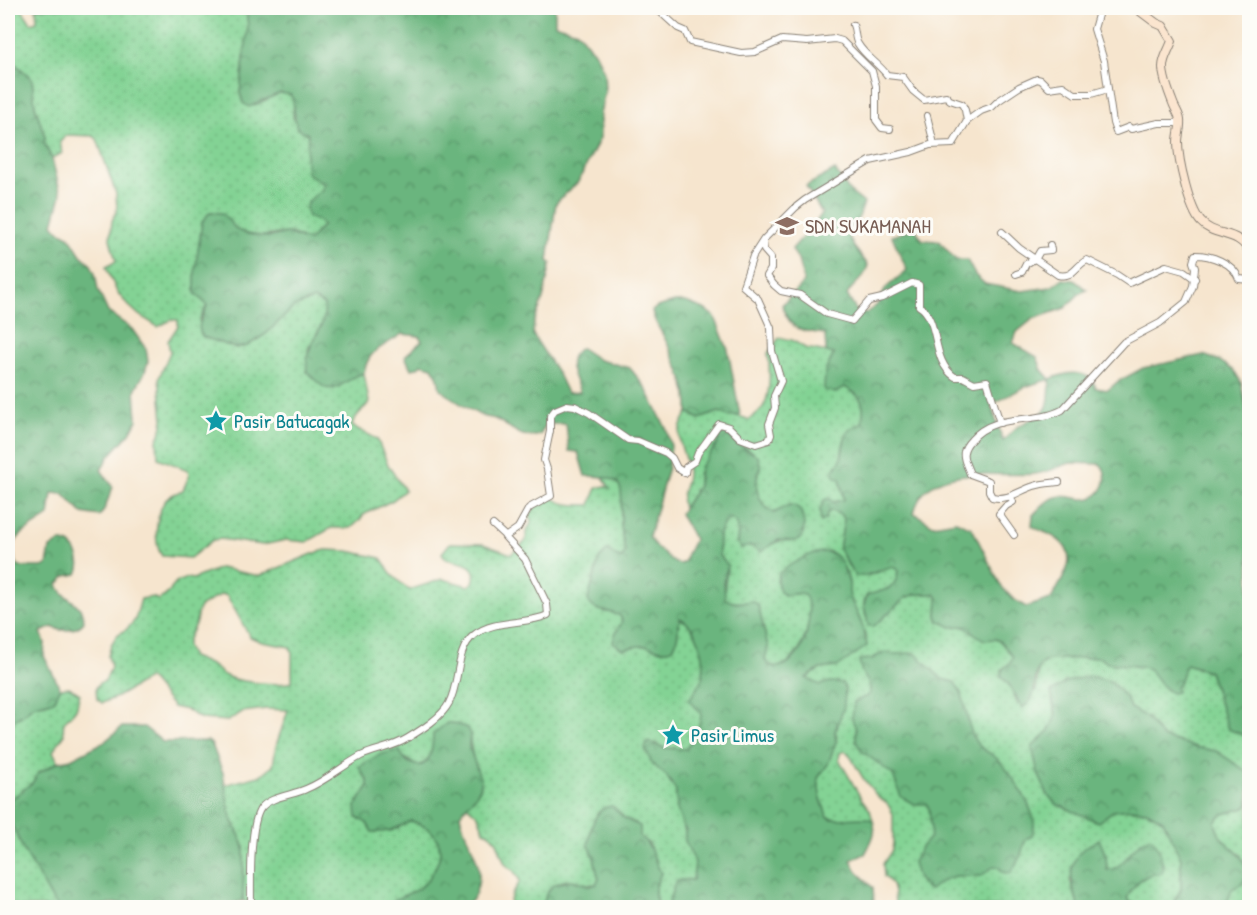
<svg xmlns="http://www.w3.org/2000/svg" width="1257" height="915" font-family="'Patrick Hand',sans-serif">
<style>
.grass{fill:url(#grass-dots);stroke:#507858;stroke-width:1.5;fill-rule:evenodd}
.forest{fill:url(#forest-crowns);stroke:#43684d;stroke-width:1.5;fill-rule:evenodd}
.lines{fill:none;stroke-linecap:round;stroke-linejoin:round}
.street-casing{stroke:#898075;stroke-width:8}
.secondary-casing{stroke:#898075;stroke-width:10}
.street{stroke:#fff;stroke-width:6}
.secondary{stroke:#fbe5cf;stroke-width:8}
.labels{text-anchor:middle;stroke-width:6;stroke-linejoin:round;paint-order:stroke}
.education-label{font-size:20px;fill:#785e54;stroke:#fdfcf7;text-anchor:start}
.culture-label{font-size:20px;fill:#0d838f;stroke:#fdfcf7;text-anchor:start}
</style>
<defs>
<pattern id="grass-dots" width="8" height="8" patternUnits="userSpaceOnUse" patternTransform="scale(1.5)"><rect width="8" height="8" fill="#83d394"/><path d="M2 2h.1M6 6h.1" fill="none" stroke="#71b57f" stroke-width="1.8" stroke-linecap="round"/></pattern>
<pattern id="forest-crowns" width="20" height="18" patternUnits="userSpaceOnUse" patternTransform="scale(1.5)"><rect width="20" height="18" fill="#6ab57e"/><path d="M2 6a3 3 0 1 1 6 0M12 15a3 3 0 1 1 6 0" fill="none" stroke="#569266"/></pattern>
</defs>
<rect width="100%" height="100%" fill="#fdfcf7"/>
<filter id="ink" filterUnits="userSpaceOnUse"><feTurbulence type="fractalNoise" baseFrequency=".0167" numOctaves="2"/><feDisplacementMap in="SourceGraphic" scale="12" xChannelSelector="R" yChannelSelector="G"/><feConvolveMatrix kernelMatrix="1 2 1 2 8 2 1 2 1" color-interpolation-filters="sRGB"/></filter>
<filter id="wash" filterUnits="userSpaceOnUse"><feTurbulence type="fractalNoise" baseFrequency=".008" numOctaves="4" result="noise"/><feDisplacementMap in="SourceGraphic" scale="24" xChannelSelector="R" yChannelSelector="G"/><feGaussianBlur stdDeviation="1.35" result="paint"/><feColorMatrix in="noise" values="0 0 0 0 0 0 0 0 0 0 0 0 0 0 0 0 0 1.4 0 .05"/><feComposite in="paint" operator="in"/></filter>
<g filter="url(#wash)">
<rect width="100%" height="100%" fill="#f6e5ce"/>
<g class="grass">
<path d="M8,8H21L31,23L37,21L36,8H246L248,26L240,93L243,103L255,105L280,93L291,95L294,100L293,118L308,133V150L319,181L324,184L323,189L313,198L308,217L319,221L323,225L309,241C302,239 294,232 287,233C269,234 259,240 240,232C228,226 226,210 210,212C199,221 195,277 195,293L207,305L199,321L214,340L236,348L247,346L266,334L294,307L314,299L324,305L326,317L308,349L307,372L323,386L334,389L353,377L364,373L369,402C364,410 353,417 352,426L377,439L389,467L405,490L393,500L363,515L360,520L351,528H331L307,542L286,540L263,545L220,539L213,540L190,558L162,556C153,543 156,518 163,504C167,496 176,493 183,490L189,476L188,470L158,458L157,440L160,435L163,420L159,378L170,352L168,341L178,326V320H171L158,327L139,315L127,304L117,292L106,267L116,261L110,239L112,221L117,209L116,194L97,139L93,136L67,135L60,142L62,153L52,159L44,143L45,137L35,106L32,80L29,76L15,64L8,61Z"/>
<path d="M779,338L792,340L805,348L834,353L825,372V385L845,387L860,397L864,409L862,424C844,427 842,446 841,461L836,466L840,478L844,500L823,505L820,510L827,514L831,510L841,515L844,521L839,549L851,571L867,576L893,567L898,570C898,590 882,591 867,595C860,606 865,618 873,627L905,598L916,594H935L938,598L937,616L939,622L963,626L990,638L995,639L1001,642L1013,657L1011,662L1002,670L1001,676L1010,686L1018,704L1036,690L1039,667L1047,660L1099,657L1108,663L1144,667L1150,669L1166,690L1179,684L1183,668L1187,664L1209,672L1228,729L1246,736L1249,735V773L1216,751L1199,748L1162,737L1146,717L1130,708L1126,698L1110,681L1052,699L1056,716L1048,732L1038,773L1048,795L1056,804L1098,822L1113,811L1118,809L1147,811L1163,820L1177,848L1181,859V890L1172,905L1167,907H1141L1129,902L1127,897C1135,885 1142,873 1159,874L1163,865L1155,842L1146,839C1130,848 1126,868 1107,870L1106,856L1099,840L1084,848L1070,880L1079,907H896C893,896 896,883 884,877L883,864L892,850L893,843V814L887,803L877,796L863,778L849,754L845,751L840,753L839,759L861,798L870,810L873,821C858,814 841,824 827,816L820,796L818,778L828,764L837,736L835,731L838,726L825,685H820L805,679L820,669L837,666L867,646C864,623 857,616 850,596C848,591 849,587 849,582C846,570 840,556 828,551L785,595L802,593C820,606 803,658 782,666C777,668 773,666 768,665L765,659L768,647L758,605C743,598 737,606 725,600C721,584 734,567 719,556C719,541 715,528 730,519L735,521L738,531L737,543L752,546L756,549C776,549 772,537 795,541L789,505L774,513C757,503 752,483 761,467L753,452L737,444L730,434L720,440L710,454L698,474V486L683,508C678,496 688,484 687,471C687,457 677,444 680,429C681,424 685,418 688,412L699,419L719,412C730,417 739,414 749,420C753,416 760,412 763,407C771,394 770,368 768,353Z"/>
<path d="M603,477C631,479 619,506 621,524C622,533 624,543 625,552L622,558L617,557L608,550L599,559L588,600L605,612L617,613L621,617L622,622L616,632L622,649C629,648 639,645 646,646C656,647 671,657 676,642C679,634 677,626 680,618C698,627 706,656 703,674C702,683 694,693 689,700L702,713C701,725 693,740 686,749L664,748L654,743L652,764L666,775L676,791L677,810L685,831V841L696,862L693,880H681L675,883L669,901L670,907H660C651,895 655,886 661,873L655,862L649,844L640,837L636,823L625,819L617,810L592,849L599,879L596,884C587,886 581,881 572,880C554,879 547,892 543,907H509L511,896L520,881L514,871L505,864L497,842L489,833L484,831L478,815L466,805L475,797L481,787C477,769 469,751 470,734L453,723L434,734C433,747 431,764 417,766L402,756L361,772L368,781V787L356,806L372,832L391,831L411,821C435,828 448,846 434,870C430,877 426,884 419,888C408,896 396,895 388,907H257L243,901L244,846L230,814L224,785L259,776L273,766L276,746L288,710L266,709L242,712L228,721L201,719L187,710L173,707L149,678L117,697L102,703L97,699L96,688L99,683L105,681L111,667L108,656L111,645L117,635L127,629L135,620L141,599L153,597L158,600L165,596L177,582L187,578L193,579L220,568L259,576L315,553L326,550L348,551L381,558L392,575L409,590L443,579L468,586L473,583C480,563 461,563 446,559L442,553L450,543L483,544L511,554L526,541V531C531,526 532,522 530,515L536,506L545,503L552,497C562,506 577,505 590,505L597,488L605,486L610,488ZM222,594L227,596L250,637L262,642L290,647L292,652V682C281,686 236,682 226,676C221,674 218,670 214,667C207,663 200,660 192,657L187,647V641L196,622L198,610L201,606Z"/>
<path d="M69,687L80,694C78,698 78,705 76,709C68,721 61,717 64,735L53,751L58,762L38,773L33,782L8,802V721L11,722L24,714L32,706L55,700L60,688Z"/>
<path d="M1249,802V907H1230L1228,900L1232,889L1242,884L1241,855C1227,843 1219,841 1215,822L1223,814L1245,808Z"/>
<polygon points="8,817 24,851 60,907 8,907"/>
</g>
<g class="forest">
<path d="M246,8H555V24L577,31L597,56L604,72L605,91L600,114V138L578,182L556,203L548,261L551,263L543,299L534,322L533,335L557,372L567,393L580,392C575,378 561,358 581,348L599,360L630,368L645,387L666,428L671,446L668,467L649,537L656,547L675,563L681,564L685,561L686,556L694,540C691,529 683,523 680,513L698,486L700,467L717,445L721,434L725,430L737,444L758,456L761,467C752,483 757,504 774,513C779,511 786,505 791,505C805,506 806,530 801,538L795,541L778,540L761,552L752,546L741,548L737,543L738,531L735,521L730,519C715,528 719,541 719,556L728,565L724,582L725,599L736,603L753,601L758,605L768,647L765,659L768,665C773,666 777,668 782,666C790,663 799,654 802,646C808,634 814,602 802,593L785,595L780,592L777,581L780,572C797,560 831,537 843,566C845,571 848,578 849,584C850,589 848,592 850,597C858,617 864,624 867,646L837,667L820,669L806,678L820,685L830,682L842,683L845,688L844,707L835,731L836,742L828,764L818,778L820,796L827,816L832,819L867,818L873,821C878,832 870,844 865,854L851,860L857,871L873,888L874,907H670L669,901L675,883L680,880H693L695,862L685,841V830L677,810L676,791L666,775L652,764L645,748L648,742L664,748L686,749C693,740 701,725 701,713L689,700C694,693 702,683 703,675C706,656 698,627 680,618C677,626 679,634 676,642C671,657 656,647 646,646C639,645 629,648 622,649L613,642L616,632L622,622L621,617C610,608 594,615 588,600L599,559L608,550L617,557L622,558L625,552C624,542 620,530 621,519C622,482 625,477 585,476L578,452L569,451L566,424H546L540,435C520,440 513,428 497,420C492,417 485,418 480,415C465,408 453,399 440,389L438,377L432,367L421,364L417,368L411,369L405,356L422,341L419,336L402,334C384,347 368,349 364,373C352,375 338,392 326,388C320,386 312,377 307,372C303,342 328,331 324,305L314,299L294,307L266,334L247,346L236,348L203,337C194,326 204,317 207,305L195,293V272L202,222L210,212L222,213L237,230L247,234L270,237L287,233L309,241L323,225L319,221L308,217C301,202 313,198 323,189L324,184L307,173C304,159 308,148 308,134L297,128C293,117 296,105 291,95L280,93L249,107L243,103L240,93L248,26Z"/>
<path d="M8,61L15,64L29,76L32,80L35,106L45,137L44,143L52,159L61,195L53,224L59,231L69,236L81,255L90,263L95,273L98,290L108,312L132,329L146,349L148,361L145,372L135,390L137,420L130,433L110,455L101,470L113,487L103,512L99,516L82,513L63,494L52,493L49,516C29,530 1,539 19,567H42L47,565L50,548C53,547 55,544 58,543C73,537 85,562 77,574L66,576L58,584C63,602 82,598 84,622C77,631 61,632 52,627L41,632L45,643L44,656L60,688L55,700L32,706L24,714L11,722L8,721Z"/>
<path d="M835,170L849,191L864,203L859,217L847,232L854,247L868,265C863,283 854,281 847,295L856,310L866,313L877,305L886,288L907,270L892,236L915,228L922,240L939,241L956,260H967L975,275L985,284L1022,291L1051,287L1062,279L1074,280L1087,290L1080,293L1065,308L1033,319L1017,332L1013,343L1037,357L1042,370L1050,379C1065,373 1089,367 1096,388L1108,390L1117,382L1143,368L1203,355L1220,361L1235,372L1241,382L1249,422L1250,680L1248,681L1249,735L1246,736L1228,729L1209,671L1187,664C1181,670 1182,681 1176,687L1177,692L1171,693L1162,686L1150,670L1144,667L1108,663L1099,657L1047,660C1044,662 1041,664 1039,667C1031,680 1041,697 1022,708L1010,686L1001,676L1002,670L1011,662L1013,657L1001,642L996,639L984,640L963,626L952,627L939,621L937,616L938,598L935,594H916L905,598L873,627L868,625L864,605L867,595C882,591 898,590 898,570L893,567C880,568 869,578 855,576L839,549L844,520L841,515L831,510L827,514L826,519L821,522L820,510L824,500L829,498L834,502L844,500L840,478L835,477L833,472C835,467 840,463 841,459C845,444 842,427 862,424C865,404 864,397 845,387L835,393L824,390L825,372L834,354L826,352L825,334C801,331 790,331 782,305L804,282L798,260L792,249C802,237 815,226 822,213L806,186ZM1050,380C1049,419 1046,409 1017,427C1012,431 1007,437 1003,441L991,405C1010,395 1028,383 1050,380ZM1070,463L1100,464C1112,476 1103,499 1085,499C1074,499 1066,494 1056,497C1046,500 1040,508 1033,515L1032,526C1039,531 1047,532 1054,537C1082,554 1064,577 1051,599L1026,607L1013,599L1001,586L972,528L956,521L933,525L914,513C926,460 996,478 1035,474C1047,473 1059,467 1070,463Z"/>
<path d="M675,302H686L704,309L714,316L717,322L728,350L740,415L729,416L719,412L699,419L688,412C690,390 674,357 664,337C659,327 654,322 652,311L657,307Z"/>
<path d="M887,652L893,654L915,653L942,679L954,682C969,699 964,723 976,742C980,748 988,752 994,756C1009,769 1032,804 1034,823C1035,827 1033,832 1032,836L1026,839L1020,857L1011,873L1002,872L999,867L994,866L981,876C956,876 952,872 930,890C918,884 916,874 913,862L922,846L930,837L931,830L929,808L926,804H914L901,797L893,775L862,751L856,742V729L852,719L854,702L869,695C872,686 868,682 864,676C861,671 860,665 859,660L872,659L882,653Z"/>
<path d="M1089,676L1110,681L1126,698L1130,708L1146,717L1162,737L1199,748L1216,751L1249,773V802L1245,808L1223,814L1215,822C1221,851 1243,845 1248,875L1242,884L1232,889L1228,900L1230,907H1167L1172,905L1181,890V859L1163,820L1147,811L1130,809L1113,811L1098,822L1056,804L1048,795L1038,773L1032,747L1048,732L1056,716L1051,692L1066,682Z"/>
<path d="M447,723H453L468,728L470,734L469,746L481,781C481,795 466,804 460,815C466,846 489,863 474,897C473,901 468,903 466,907H388C396,895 408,896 419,888C426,884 430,877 434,870C448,846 436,828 411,821C398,827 388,834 372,832L367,823L357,818L356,806L368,787V781L359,767C372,758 384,751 400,751C403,758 406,762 413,764C430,772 433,746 433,734Z"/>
<path d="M122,727H144L163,742L208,741L212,745L223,773L230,814L244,846L243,901L221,907L132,908C120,899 108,905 94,907C84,909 71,908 60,908L53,901L24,851L8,817V802L33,782L38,773L58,762L71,759L104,742Z"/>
<path d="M612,806L625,819L640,826V837C652,844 654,861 661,873C655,886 651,895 660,907H543L546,894L553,885L571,880L591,886L596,884L599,879C595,868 596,854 588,845C591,830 593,807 612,806Z"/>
<path d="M1151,838C1159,845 1163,860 1163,871L1159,874C1142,873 1134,885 1127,898L1130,902L1141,907H1079C1073,887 1064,866 1083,849C1087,845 1094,843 1099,839L1106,856L1107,870C1128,868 1130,842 1151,838Z"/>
</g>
</g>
<g filter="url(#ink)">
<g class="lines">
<g class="street-casing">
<g id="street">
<polyline points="656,8 678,28 685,31 690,42 741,53 755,52 782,40 807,42 835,39 842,41 872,71 876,86 876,120 882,128 890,129"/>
<path d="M853,25C856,31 854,38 858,44C865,56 878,63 887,75L903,77L913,91L924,100L946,96L950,100L962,104L965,110L967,121"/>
<polyline points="1108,89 1113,123 1116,132 1129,127 1131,129 1159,123 1181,123"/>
<polyline points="927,116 934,144"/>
<path d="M1002,232L1019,248L1058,275C1074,278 1075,266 1087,260L1117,275L1129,283L1166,266L1184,271L1195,279"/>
<path d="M763,242L764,250L771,258V269L767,276L774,285L781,291L800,295L827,314L849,320L852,321L869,301L882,298L912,283L919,285V306C941,319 930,361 955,377H963L974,383L987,381L1000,423"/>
<polyline points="1016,274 1022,272 1026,264 1036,258 1040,251 1051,250 1050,245"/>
<path d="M1059,482C1051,483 1042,483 1034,486C1018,491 1009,501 992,497L989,491V481L970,474C968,468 962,458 964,452C965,447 968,443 971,440C996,411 1034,425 1062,410L1124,342L1160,323L1186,302L1193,286L1195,268L1193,262L1195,255C1210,255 1233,262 1239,279L1250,280"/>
<polyline points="1011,497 1013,502 1006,506 999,514 1014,535"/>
<polyline points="493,525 505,536"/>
<path d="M251,908C251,886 249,824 261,808C269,797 293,795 306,789C326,781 342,766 361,756C376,749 392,748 408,738C421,730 442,717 449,703C460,683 455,650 474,635C495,619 525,625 548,615L547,604L525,559L505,537L518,528L529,508L551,496L547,469L544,460L550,431V416L555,410L567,405L575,406L589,413L628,440L638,441L666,453L672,458L677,468L685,473L686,467L695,461L698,453L719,424L729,427L740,438L756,444L769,440L771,435L769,424L775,408L774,396L781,381L772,351L771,328L758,299L743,286L753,256L764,239L796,207L805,200L870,161L911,152L930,145L953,144L967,121L981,111L992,107L998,101L1019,87L1037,79L1041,80L1049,88L1063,86L1075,94H1091L1108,89L1104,61L1094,29L1100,8"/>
</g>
</g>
<g class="secondary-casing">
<path id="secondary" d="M1136,8L1156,23L1163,26L1172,41C1169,50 1163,58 1163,67C1163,78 1169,93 1173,103C1175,109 1179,113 1180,120C1181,127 1178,135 1178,142C1178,160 1189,209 1201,222C1215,238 1239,229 1250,253"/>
</g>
<use href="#street" class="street"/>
<use href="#secondary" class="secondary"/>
</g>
</g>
<defs>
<g id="school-bare" transform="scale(1.8)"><path d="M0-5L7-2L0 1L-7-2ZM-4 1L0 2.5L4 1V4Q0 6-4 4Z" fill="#8d6e63" stroke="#fdfcf7" stroke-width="2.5" paint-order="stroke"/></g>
<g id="sight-bare" transform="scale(1.8)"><path d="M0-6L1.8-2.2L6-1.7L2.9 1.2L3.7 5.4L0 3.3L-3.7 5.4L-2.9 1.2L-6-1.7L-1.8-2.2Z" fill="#0f9aa8" stroke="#fdfcf7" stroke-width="2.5" paint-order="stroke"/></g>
</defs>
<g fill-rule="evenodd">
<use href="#school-bare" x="787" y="226"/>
<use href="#sight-bare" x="216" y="421"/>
<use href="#sight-bare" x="673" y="735"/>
</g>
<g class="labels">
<g class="education-label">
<text x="805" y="233">SDN SUKAMANAH</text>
</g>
<g class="culture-label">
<text x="234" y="428">Pasir Batucagak</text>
<text x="691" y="742">Pasir Limus</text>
</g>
</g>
<rect width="1257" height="915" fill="none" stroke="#fdfcf7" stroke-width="30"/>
</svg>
